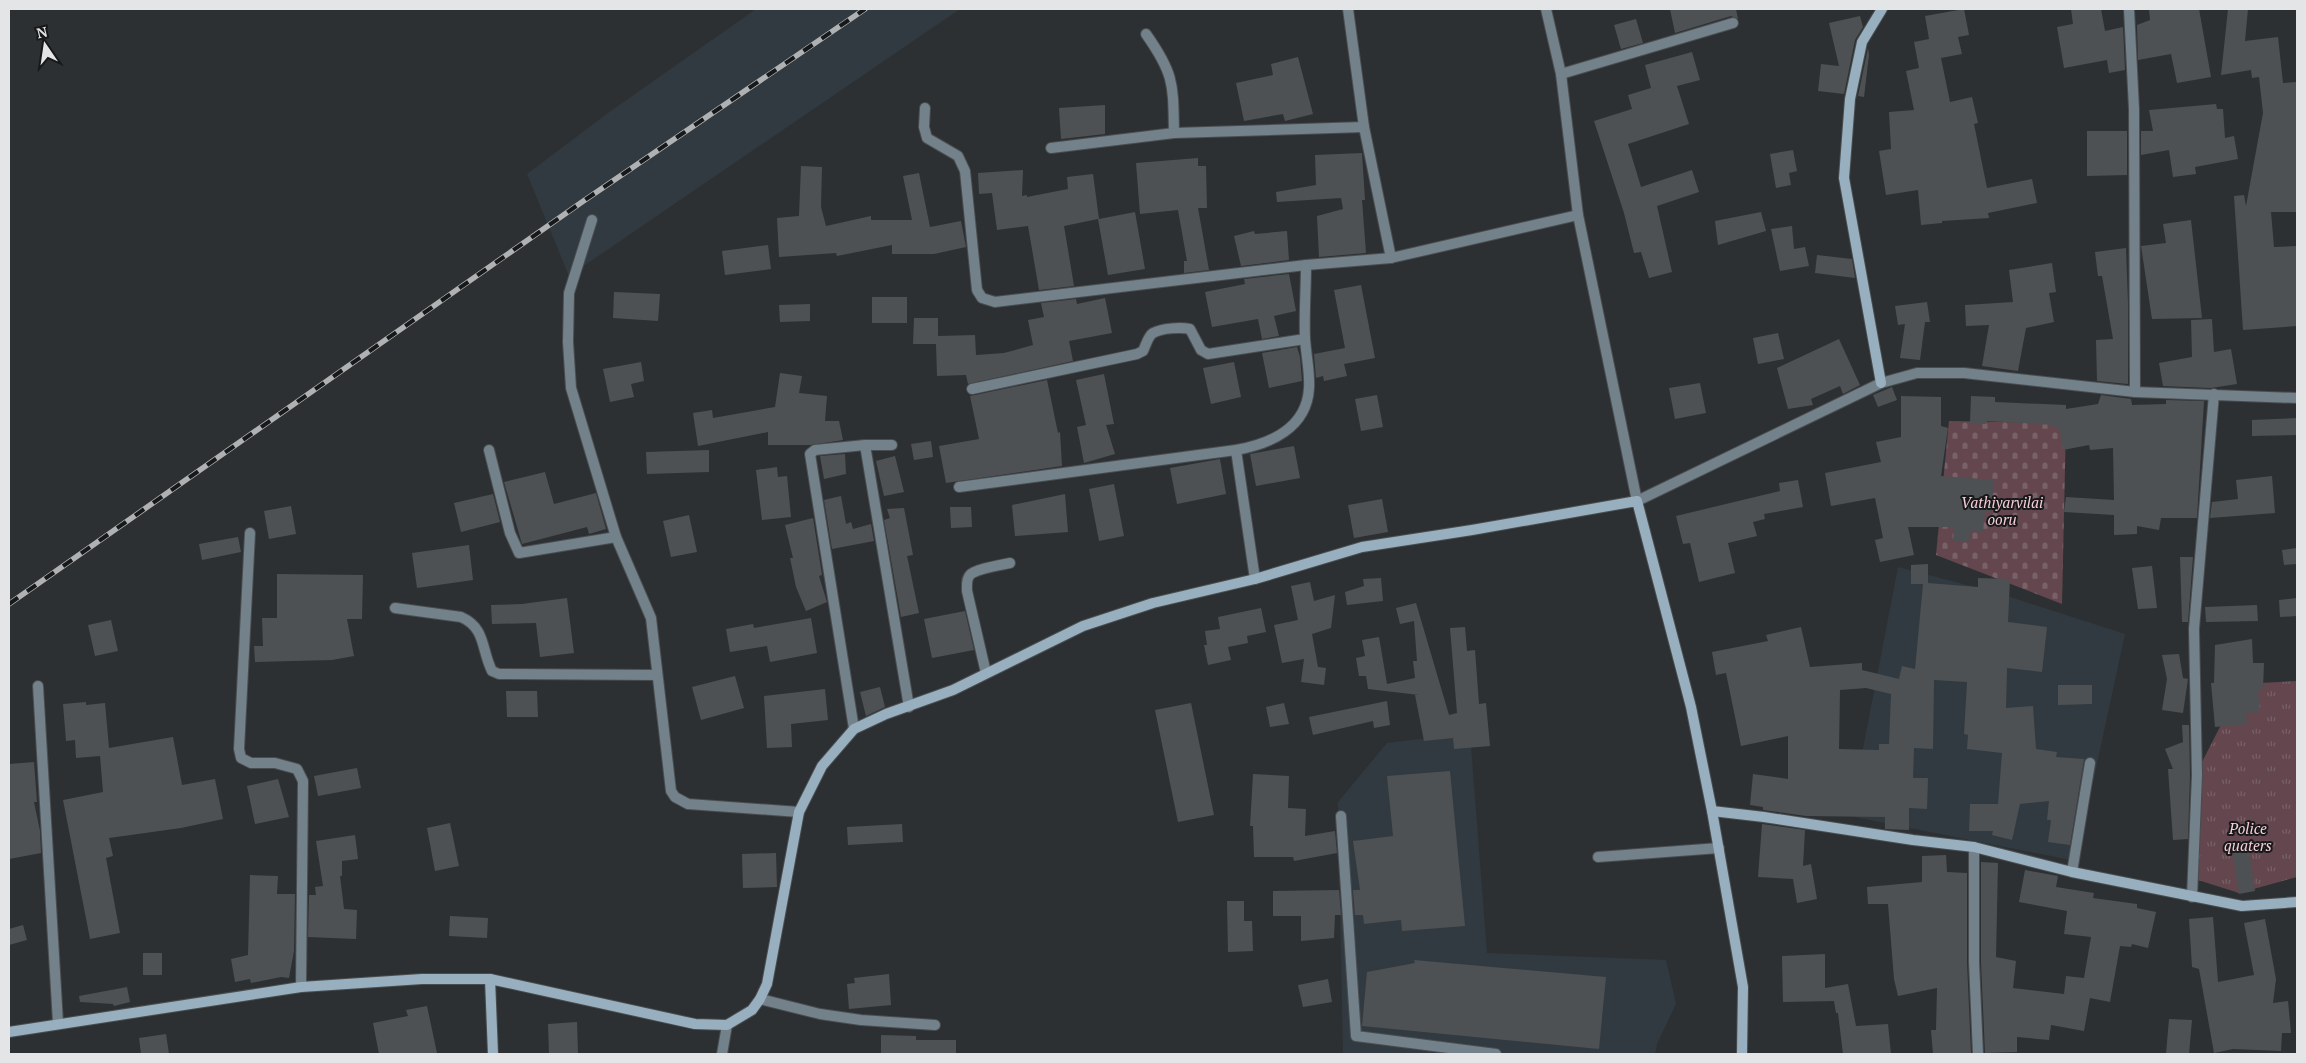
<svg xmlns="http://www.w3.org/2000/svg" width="2306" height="1063" font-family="'PT Serif',serif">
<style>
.built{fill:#313a40}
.cemetery{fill:url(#cemetery-stones)}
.park{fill:url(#park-tufts)}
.building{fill:#4e5153;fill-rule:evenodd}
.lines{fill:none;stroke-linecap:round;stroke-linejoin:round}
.lane-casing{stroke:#4a4d4f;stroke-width:12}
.street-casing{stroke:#4a4d4f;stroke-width:12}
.secondary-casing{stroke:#4a4d4f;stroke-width:12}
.lane{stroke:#72818a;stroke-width:10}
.street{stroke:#72818a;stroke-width:10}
.secondary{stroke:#97afbe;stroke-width:10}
.rail-casing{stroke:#afb1b2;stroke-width:5.5}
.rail{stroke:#171819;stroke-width:4;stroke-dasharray:11;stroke-linecap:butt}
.labels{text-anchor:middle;stroke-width:4;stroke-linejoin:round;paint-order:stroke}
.park-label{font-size:15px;font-style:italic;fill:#f8cfd9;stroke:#171819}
</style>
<defs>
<pattern id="cemetery-stones" width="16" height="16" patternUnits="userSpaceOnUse" patternTransform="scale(1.25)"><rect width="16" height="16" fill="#63464e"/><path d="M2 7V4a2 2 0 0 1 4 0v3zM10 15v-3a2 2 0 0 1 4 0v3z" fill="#796168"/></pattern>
<pattern id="park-tufts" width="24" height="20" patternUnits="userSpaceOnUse" patternTransform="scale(1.25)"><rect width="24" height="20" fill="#63464e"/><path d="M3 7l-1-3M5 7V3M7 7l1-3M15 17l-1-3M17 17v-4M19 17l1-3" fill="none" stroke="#796168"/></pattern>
</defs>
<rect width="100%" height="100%" fill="#2d3032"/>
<g class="built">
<polygon points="756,9 960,9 569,276 527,174 608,113"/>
<polygon points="1898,567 2001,594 2125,634 2076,861 1850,816"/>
<polygon points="1470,733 1487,953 1666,960 1676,1004 1657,1044 1655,1054 1343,1054 1338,802 1387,743"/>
</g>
<polygon class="cemetery" points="1949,421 2066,423 2062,604 1936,555"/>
<polygon class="park" points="2297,681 2297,877 2239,893 2198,880 2202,762 2242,684"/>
<g class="building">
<polygon points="1670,9 1736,9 1738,19 1731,16 1675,33"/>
<polygon points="1964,9 1969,35 1958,37 1962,54 1941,58 1950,102 1972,97 1978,123 1974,124 1987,188 2032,179 2037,203 1988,213 1989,218 1942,221 1942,223 1921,225 1918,190 1886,195 1879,151 1891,149 1889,112 1914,110 1906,71 1919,68 1914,42 1929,39 1925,16"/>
<polygon points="2071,9 2101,9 2105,31 2123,27 2125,70 2109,73 2107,60 2064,68 2057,27 2073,24"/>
<polygon points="2149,9 2199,9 2211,77 2177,83 2171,54 2138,60 2137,25 2150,20"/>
<polygon points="2228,9 2248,9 2245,41 2278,37 2283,83 2297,82 2297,212 2271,212 2274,247 2297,246 2297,326 2243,330 2234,196 2244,195 2246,206 2263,113 2259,77 2252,78 2251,70 2221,75"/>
<polygon points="1860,16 1863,27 1855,40 1844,94 1818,91 1821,64 1839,66 1829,23"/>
<polygon points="1636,19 1643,43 1621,49 1614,25"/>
<polygon points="1868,48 1869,55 1864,97 1858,96"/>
<polygon points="1692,52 1700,80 1677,86 1689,124 1628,144 1641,187 1692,170 1699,192 1657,206 1672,272 1649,278 1641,252 1634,253 1624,213 1594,121 1632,109 1628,95 1651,88 1645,65"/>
<polygon points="1298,57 1313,114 1285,121 1283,114 1244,121 1236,83 1273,75 1271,64"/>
<polygon points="2216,104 2217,109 2223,109 2225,138 2234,136 2238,159 2195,167 2196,174 2173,177 2169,150 2141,155 2141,131 2153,131 2149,110"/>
<polygon points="1105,105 1105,134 1061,139 1059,108"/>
<polygon points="2087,131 2127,131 2127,175 2087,176"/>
<polygon points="1793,150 1797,171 1789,173 1791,185 1776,188 1770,154"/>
<polygon points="1362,153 1365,200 1362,200 1366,253 1319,257 1317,216 1343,209 1341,198 1277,202 1276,192 1316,185 1315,155"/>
<polygon points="1198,158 1198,166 1206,166 1207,208 1198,208 1209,270 1184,273 1184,261 1187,261 1178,210 1140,214 1136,163"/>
<polygon points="801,166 822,167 821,207 826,226 871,216 871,220 912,220 903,176 919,173 930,227 961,221 966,247 934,254 892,254 892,245 837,256 836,253 779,257 777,218 799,216"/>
<polygon points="1023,170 1022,196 1027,195 1027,197 1068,189 1067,177 1093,174 1099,219 1135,212 1145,269 1108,275 1098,219 1064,226 1074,286 1039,290 1028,226 997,230 992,193 979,194 978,173"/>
<polygon points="1761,212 1766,231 1718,245 1715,221"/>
<polygon points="2191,220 2202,318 2152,319 2141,246 2166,243 2163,224"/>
<polygon points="1792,226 1794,249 1805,247 1809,266 1780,271 1771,229"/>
<polygon points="1254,231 1255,234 1287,231 1289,260 1241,266 1234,236"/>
<polygon points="768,245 771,269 725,275 722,251"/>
<polygon points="2126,248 2128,303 2128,384 2097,381 2096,340 2113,339 2102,276 2098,276 2095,252"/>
<polygon points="1817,255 1852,259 1855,278 1815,273"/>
<polygon points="2052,263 2056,292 2049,293 2054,322 2026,328 2018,371 1982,366 1989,325 1966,326 1965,305 2013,302 2009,270"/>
<polygon points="1289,274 1296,311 1274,316 1279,336 1262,339 1258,319 1212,327 1205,292 1245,284 1244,279"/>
<polygon points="1361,285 1375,358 1344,364 1347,376 1324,381 1323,376 1316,378 1314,354 1345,348 1334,290"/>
<polygon points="614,292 660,294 658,321 613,318"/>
<rect x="872" y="297" width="35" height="26"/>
<polygon points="1105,298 1112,333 1069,341 1073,361 968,384 966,375 937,376 936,344 913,344 914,318 938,318 938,336 975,335 976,355 1004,353 1033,345 1028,320 1044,317 1041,303 1076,299 1077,304"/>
<polygon points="1927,302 1930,322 1925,322 1920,360 1900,358 1905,324 1898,325 1895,306"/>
<polygon points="810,304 810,321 780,322 779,305"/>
<polygon points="2212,319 2214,352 2231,349 2237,384 2211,388 2163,386 2159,363 2192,357 2191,320"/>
<polygon points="1778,333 1784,359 1758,364 1753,338"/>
<polygon points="1839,339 1860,385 1843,394 1840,386 1811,399 1813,405 1788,409 1777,368"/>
<polygon points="1297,347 1300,357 1302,381 1269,388 1262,353"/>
<polygon points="641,362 644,381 631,384 634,397 610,402 603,369"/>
<polygon points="1234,362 1241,397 1211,404 1203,368"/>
<polygon points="780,373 802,376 799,393 827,396 825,421 839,421 843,440 811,445 768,445 768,432 698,446 693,413 712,410 713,418 775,407"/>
<polygon points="1104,374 1114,424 1106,425 1115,454 1084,463 1077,427 1086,425 1076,380"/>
<polygon points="1047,380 1058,433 1060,432 1062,466 946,483 939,446 979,439 970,396"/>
<polygon points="1700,383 1706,413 1675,419 1669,388"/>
<polygon points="1892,387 1897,400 1878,407 1873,395"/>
<polygon points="1377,395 1383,427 1361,431 1355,399"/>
<polygon points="2101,395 2131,399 2132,405 2166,404 2166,400 2204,401 2197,518 2161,518 2159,530 2137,526 2137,534 2114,535 2114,515 2064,512 2066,497 2114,500 2113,448 2090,450 2089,445 2063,450 2059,427 2054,427 2054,425 1987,421 1986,424 1970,423 1971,396 1995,397 1995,402 2066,405 2066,409 2098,404"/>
<polygon points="1901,396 1941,397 1941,426 1948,428 1941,476 1994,480 1991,512 1985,511 1983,532 1970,531 1969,542 1953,541 1954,527 1908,527 1914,555 1880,562 1875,540 1883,538 1875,498 1831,506 1825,473 1881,462 1876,442 1901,437"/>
<polygon points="2297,418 2297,435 2252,436 2252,420"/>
<polygon points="931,441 933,457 914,460 911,444"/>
<polygon points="1294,446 1300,478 1256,486 1250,454"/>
<polygon points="709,450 709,472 647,474 646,452"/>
<polygon points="845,454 846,474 824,479 820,456"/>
<polygon points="895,456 904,492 884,496 876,461"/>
<polygon points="1220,459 1226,494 1177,504 1170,468"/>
<polygon points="777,467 778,477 787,476 791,517 762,520 756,470"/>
<polygon points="545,472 554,504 596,493 606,529 589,534 587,527 522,544 504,482"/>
<polygon points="2272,476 2275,513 2210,518 2212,502 2238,499 2236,480"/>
<polygon points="1798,480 1803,507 1764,514 1765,519 1753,522 1757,536 1728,543 1735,573 1699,582 1690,543 1683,544 1676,516 1780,491 1779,483"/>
<polygon points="1114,484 1124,536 1099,541 1089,489"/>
<polygon points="493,494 500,522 461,532 454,503"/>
<polygon points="1065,494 1068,532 1015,536 1012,505"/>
<polygon points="841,496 846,524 851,522 853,529 871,524 874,541 832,549 824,500"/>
<polygon points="1382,499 1388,532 1354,538 1348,505"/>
<polygon points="291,506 296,534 269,539 264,511"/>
<polygon points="950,507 971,507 972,527 951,528"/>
<polygon points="904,508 913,555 907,556 919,613 901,617 884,520 890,518 887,509"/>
<polygon points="689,515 697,552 671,557 663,521"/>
<polygon points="813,518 822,575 819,576 827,602 806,611 796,587 790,558 793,558 785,525"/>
<polygon points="238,537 241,552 202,560 199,544"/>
<polygon points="469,545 473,580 417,588 412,553"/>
<polygon points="2297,548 2297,564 2284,565 2282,550"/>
<polygon points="2180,557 2193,557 2188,622 2182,622"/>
<path d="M1928,564V583L1978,587V578L2010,579L2008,622L2047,627L2042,672L2007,668L2006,708L2033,706L2036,749L2057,752L2056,757L2084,759L2070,845L2048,842L2051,820H2047L2049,801L2020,804L2012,840L1992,835L1993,831H1969L1970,804H1998L2002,753L1967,749L1968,735L1964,734L1967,682L1934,680L1933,749L1914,748L1913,778H1928L1927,809L1909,808V830L1885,829V817L1806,816L1763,810V807L1750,805L1753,774L1788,779V736L1741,746L1726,673L1716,675L1712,652L1768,641L1766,635L1801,627L1810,667L1862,663V670L1899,679L1902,666L1915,669L1923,584H1911V565ZM1866,688L1891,694L1889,744H1879V750L1839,749L1840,690Z"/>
<polygon points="2152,566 2157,608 2138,609 2132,568"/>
<polygon points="277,574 363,575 362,619 347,619 354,656 332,660 255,662 254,646 263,646 262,618 277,618"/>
<polygon points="1381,578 1383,601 1347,605 1345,592 1364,586 1363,579"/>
<polygon points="1310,582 1314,601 1335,595 1331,628 1312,634 1318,667 1326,668 1324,685 1301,682 1304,659 1282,663 1274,625 1298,620 1291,586"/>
<polygon points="567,598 574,653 540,657 536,623 492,624 491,605 522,604"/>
<polygon points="2297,598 2297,616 2280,617 2279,600"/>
<polygon points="1416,603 1449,715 1457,713 1450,628 1465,627 1467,651 1475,650 1479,704 1486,703 1490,746 1454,749 1453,738 1424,741 1415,695 1419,695 1368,689 1366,676 1359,676 1356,658 1365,656 1362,640 1379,637 1387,684 1415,678 1413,661 1417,661 1414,621 1400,624 1396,608"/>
<polygon points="2257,605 2258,621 2206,622 2205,607"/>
<polygon points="1261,608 1266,632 1247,636 1248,643 1228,647 1231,660 1208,665 1204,645 1207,645 1205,631 1220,629 1218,617"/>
<polygon points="965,611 974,650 932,658 924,619"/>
<polygon points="811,618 817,653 770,662 767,646 730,652 726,629 753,624 754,628"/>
<polygon points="111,620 118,651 95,656 88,625"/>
<polygon points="2252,639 2253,663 2264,663 2263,689 2258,689 2260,712 2246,713 2247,724 2215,727 2211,683 2214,683 2215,645"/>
<polygon points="2179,654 2183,678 2188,679 2183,713 2162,710 2167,679 2162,655"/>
<polygon points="735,676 744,708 701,720 692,687"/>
<polygon points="2058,685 2092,685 2092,704 2058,705"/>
<polygon points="880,687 885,707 866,716 860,692"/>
<polygon points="825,689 828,720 791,724 792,747 767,748 764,696"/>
<polygon points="506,691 537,691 538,717 507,717"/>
<polygon points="1387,701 1390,725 1374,728 1373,721 1313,735 1309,717"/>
<polygon points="86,702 86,705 105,703 109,748 173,737 182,785 215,779 223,819 181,828 109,838 113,856 106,858 120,933 90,939 63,800 103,792 100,756 76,758 75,740 66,741 63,704"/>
<polygon points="1191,703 1214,815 1178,822 1155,710"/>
<polygon points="1284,703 1289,724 1270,727 1266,707"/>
<polygon points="2182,725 2189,725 2190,775 2188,839 2173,840 2168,769 2173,769 2165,749 2183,742"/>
<polygon points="34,762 37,802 34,802 40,831 41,853 9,859 9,764"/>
<polygon points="357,768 361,788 318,796 314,776"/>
<polygon points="1450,771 1465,926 1402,931 1401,920 1364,924 1363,915 1355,915 1353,890 1360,890 1353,841 1393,836 1387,776"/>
<polygon points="1253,774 1289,776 1288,808 1306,809 1305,836 1335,831 1337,853 1294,861 1293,857 1254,857 1253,826 1250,826"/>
<polygon points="278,779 289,817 255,824 247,786"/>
<polygon points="450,823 459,866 435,871 427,828"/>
<polygon points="902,824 903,842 848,845 847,827"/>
<polygon points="1762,824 1805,830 1803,866 1811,864 1817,899 1797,903 1793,879 1758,877"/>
<polygon points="355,835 358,859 342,861 342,876 340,876 344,909 357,910 356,939 308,937 309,895 316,895 315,887 323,886 316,841"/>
<polygon points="2248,842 2255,891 2239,894 2231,844"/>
<polygon points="776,853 777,887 743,888 742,854"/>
<polygon points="1946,855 1947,872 1967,873 1967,962 1971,1053 1964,1054 1933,1054 1931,1030 1936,1030 1937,988 1898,996 1894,979 1888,904 1868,904 1867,887 1922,882 1922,856"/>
<polygon points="1981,862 1998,863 1996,957 2016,961 2013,988 2064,994 2066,976 2084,978 2091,937 2064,934 2067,911 2019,902 2025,870 2058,876 2056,887 2094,893 2093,898 2137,904 2137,908 2156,912 2148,948 2132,944 2131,947 2120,946 2110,1002 2090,998 2084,1031 2051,1025 2049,1040 2017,1037 2017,1052 1985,1053 1981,962"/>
<polygon points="250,875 278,876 277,894 295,894 294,951 289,978 281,977 251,983 250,979 235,982 231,959 248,955"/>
<polygon points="1339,890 1341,915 1335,915 1334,938 1301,941 1301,916 1273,916 1273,891"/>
<polygon points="1227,901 1244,901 1244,921 1252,921 1253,951 1228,952"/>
<polygon points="450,916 488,918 487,938 449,936"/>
<polygon points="2213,917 2218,982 2254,975 2244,923 2265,919 2276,979 2273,1003 2288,1001 2291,1033 2282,1033 2281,1051 2233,1049 2214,1053 2199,969 2192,967 2189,919"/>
<polygon points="23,925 27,940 9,945 9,929"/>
<rect x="143" y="953" width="19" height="22"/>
<polygon points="1825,954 1825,988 1848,984 1856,1026 1888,1024 1891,1054 1843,1054 1838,1013 1836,1013 1834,1001 1783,1002 1782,956"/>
<polygon points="1414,960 1606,977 1599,1049 1362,1026 1367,972 1415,963"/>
<polygon points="889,974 891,1005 849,1009 847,984 855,983 854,978"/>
<polygon points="1328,979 1332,1002 1303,1007 1298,985"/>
<polygon points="127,987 130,1002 114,1006 113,1004 80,1002 79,996"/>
<polygon points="427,1006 437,1053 379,1054 373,1023 408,1016 406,1010"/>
<polygon points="2169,1019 2192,1020 2189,1054 2166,1054"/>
<polygon points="577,1022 578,1054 549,1054 548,1024"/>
<polygon points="166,1034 169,1054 141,1054 139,1038"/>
<polygon points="881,1035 916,1036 916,1040 956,1040 956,1054 881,1054"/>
</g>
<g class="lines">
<g class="lane-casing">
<g id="lane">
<path d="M972,389L1137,354L1143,351C1146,345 1148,336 1153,333C1162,328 1181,327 1190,329L1201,350L1208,354L1305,339"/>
<polyline points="489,450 510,533 519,553 616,537"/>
<polyline points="250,533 239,749 241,758 251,763 275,763 297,769 303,781 301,987"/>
<path d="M986,673L967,591C967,586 966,579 970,575C975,569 1001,565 1010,563"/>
<polyline points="1341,816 1356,1036 1496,1054"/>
<polyline points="760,999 820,1014 861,1020 935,1025"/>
</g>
</g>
<g class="street-casing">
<g id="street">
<polyline points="1348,9 1364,127 1391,258"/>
<polyline points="1546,9 1561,74 1578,215 1637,501 1881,383 1917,373 1964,373 2135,392 2297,398"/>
<polyline points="2129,9 2134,109 2135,392"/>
<path d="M1146,34C1175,75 1173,85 1174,133"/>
<polyline points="1561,74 1733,23"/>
<polyline points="925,108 924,127 927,138 958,156 965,171 977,290 982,298 995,302 1306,265 1391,258 1578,215"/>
<polyline points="1051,148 1174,133 1364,127"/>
<polyline points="592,220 569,293 568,342 571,388 616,537 651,618 671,791 675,797 688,804 799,812"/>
<polyline points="865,445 909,707"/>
<polyline points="1236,450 1255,579"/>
<path d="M959,487L1236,450C1270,444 1307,428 1309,388C1310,372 1306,355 1305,338C1304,314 1306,289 1306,265"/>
<path d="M395,608L461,617C486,628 481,649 492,671L499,674L657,675"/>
<polyline points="38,686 58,1023"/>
<polyline points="854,729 810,454 815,450 865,445 892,445"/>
<polyline points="1974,847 1974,962 1978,1054"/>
<polyline points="1598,857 1719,848"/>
<polyline points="2072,872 2090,763"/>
<polyline points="2192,897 2197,775 2194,629 2214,394"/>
<polyline points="722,1054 727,1025"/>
</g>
</g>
<g class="secondary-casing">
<g id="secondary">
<polyline points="1881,383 1844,178 1850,99 1862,42 1882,9"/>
<polyline points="1712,811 1764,817 1913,840 1974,847 2072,872 2242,906 2297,902"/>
<polyline points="490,979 493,1054"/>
<polyline points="9,1032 301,987 422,979 490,979 695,1024 727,1025 752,1010 760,999 767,984 799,812 822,766 854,729 886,714 953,690 1083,626 1153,603 1255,579 1362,547 1472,530 1637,501 1691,707 1712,811 1743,987 1742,1054"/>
</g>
</g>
<use href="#lane" class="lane"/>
<use href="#street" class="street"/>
<use href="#secondary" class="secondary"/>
<g class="rail-casing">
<polyline id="rail" points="9,604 582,202 865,9"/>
</g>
<use href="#rail" class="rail"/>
</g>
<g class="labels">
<g class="park-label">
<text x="2002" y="508">Vathiyarvilai<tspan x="2002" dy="17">ooru</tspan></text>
<text x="2248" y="834">Police<tspan x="2248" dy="17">quaters</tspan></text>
</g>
</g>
<rect width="2306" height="1063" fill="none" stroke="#e3e5e6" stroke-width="20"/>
<g transform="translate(45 45) rotate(347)" stroke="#171819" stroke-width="4" paint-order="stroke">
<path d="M0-4L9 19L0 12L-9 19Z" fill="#e3e5e6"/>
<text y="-8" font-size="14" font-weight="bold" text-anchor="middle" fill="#e3e5e6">N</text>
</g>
</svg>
